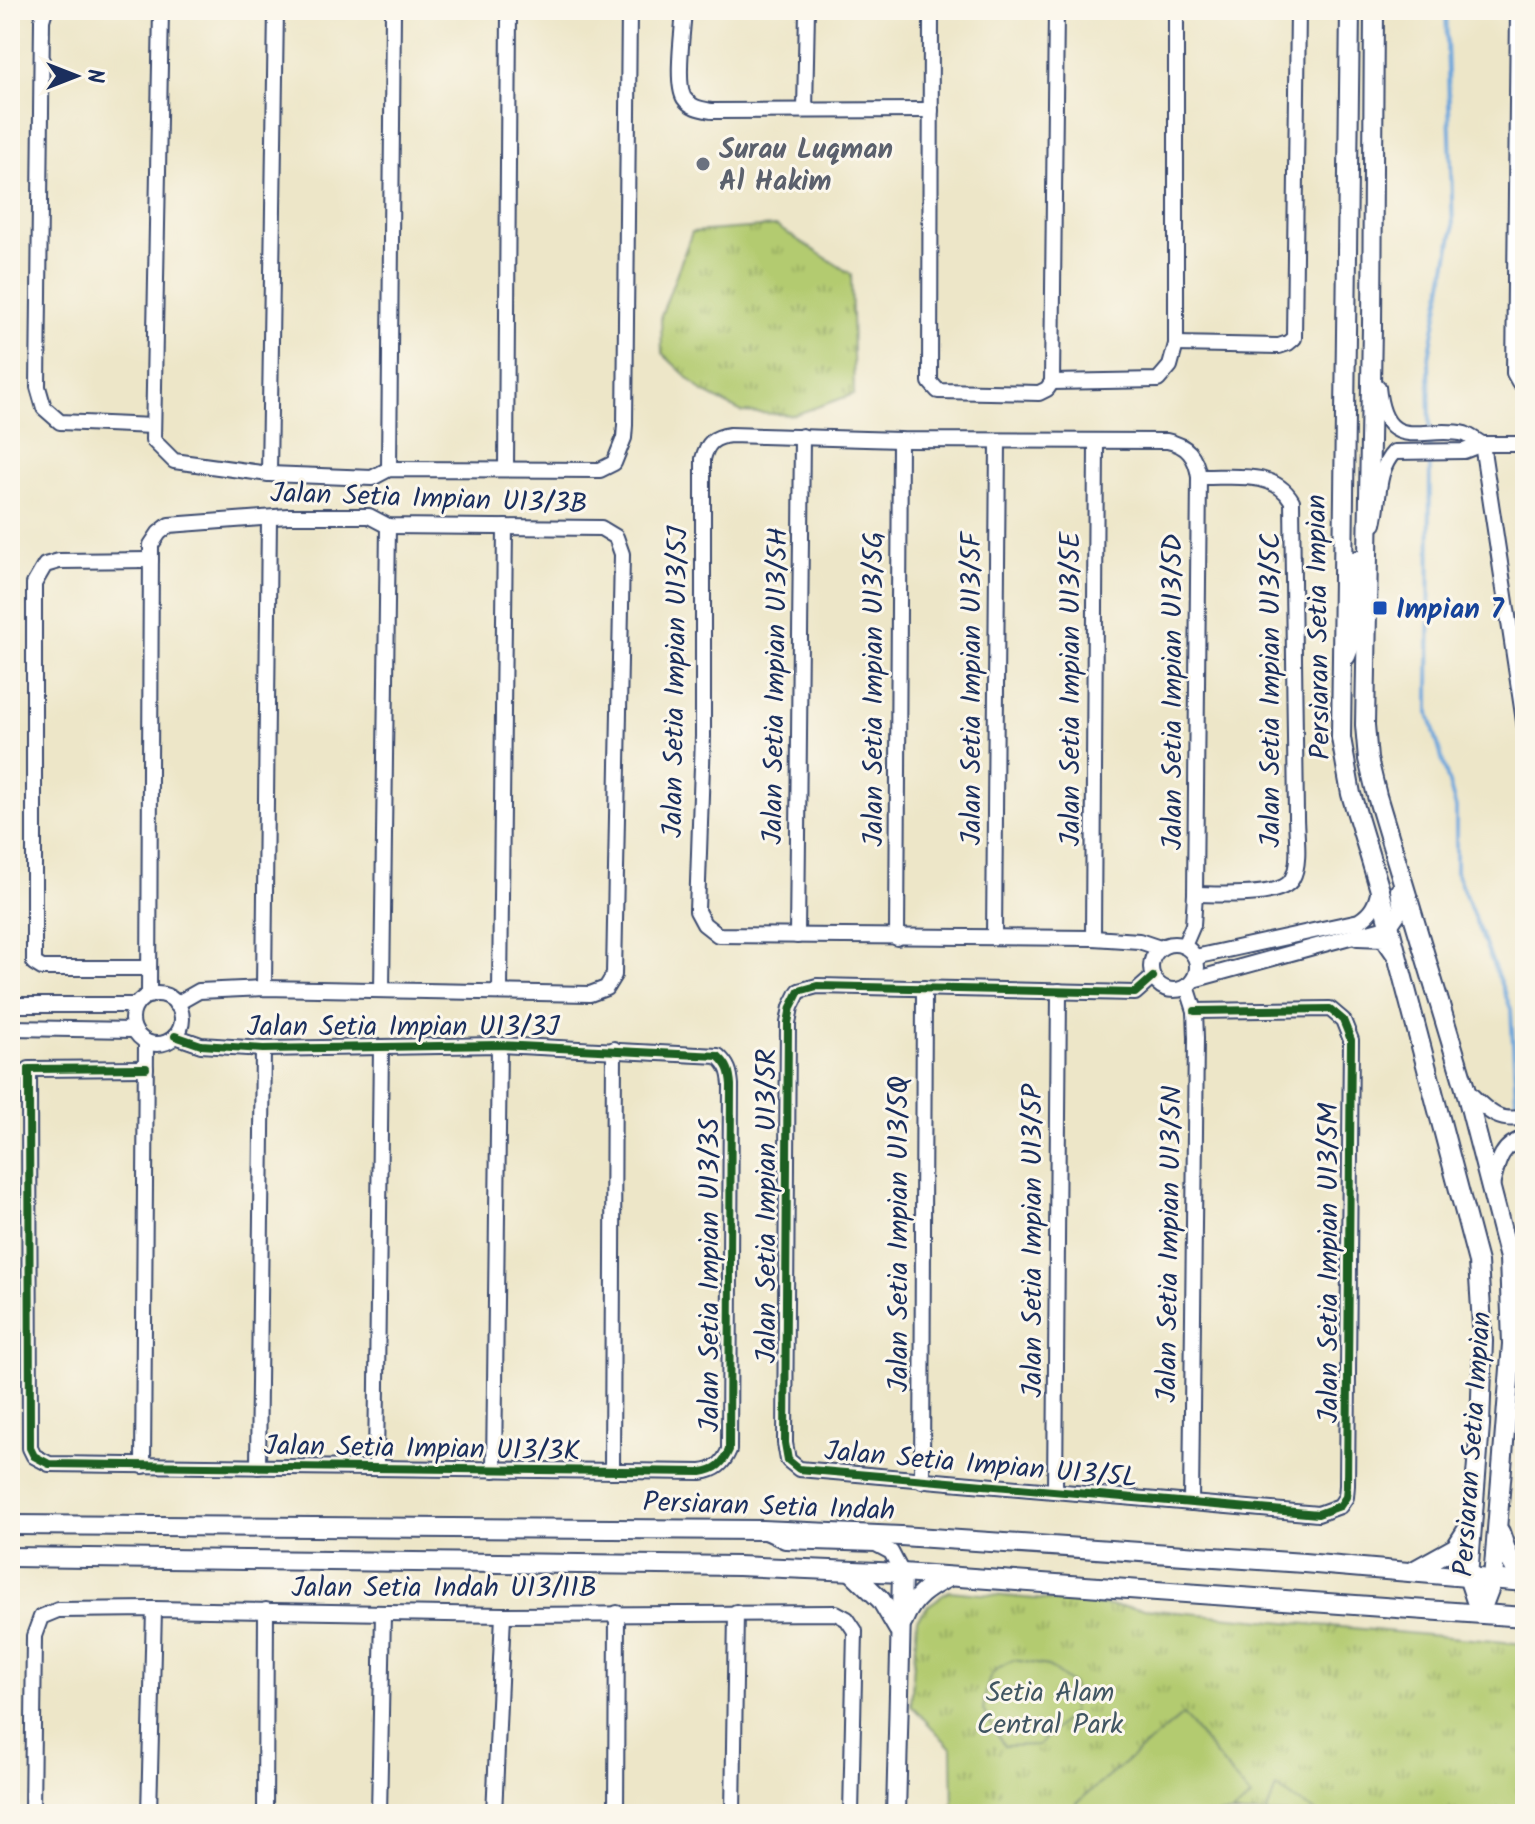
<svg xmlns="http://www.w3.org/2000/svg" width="1535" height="1824" font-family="Kalam,sans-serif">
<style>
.grass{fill:url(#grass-tufts);stroke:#677d67;stroke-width:2}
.pitch{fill:#b3cb70;stroke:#677d67;stroke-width:2}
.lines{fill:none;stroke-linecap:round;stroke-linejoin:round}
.stream{stroke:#6ba4da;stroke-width:4}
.minor-casing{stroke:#3a4a6e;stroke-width:18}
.tertiary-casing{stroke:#3a4a6e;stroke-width:22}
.minor{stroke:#fff;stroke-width:14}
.tertiary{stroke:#fff;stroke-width:18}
.cycleway-casing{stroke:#fbf7ec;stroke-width:13}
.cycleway{stroke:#1b5e20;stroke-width:8}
.worship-dot{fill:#6b7280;stroke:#fbf7ec;stroke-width:3}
.transit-dot{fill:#1a4fb4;stroke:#fbf7ec;stroke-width:3}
.labels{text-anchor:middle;stroke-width:6;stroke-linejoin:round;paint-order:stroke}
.worship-label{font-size:28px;font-weight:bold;fill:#5b616d;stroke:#fbf7ec;text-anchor:start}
.street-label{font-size:28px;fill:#1b2f5e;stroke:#fbf7ec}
.transit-label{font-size:28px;font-weight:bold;fill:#164399;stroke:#fbf7ec;text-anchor:start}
.park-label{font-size:28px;fill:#415662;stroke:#fbf7ec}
</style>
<defs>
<pattern id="grass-tufts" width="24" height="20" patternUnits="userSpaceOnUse" patternTransform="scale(2)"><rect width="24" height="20" fill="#b3cb70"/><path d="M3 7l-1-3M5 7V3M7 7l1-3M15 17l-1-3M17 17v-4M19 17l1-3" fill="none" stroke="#91a55f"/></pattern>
</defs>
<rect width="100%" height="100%" fill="#fbf7ec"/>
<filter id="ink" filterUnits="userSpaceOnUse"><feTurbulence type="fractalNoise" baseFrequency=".0125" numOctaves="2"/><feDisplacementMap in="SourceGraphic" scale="16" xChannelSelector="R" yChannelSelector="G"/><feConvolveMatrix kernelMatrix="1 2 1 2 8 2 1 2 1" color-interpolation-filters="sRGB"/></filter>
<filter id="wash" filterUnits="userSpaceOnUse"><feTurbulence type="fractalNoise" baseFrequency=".006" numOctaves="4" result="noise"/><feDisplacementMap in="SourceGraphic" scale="32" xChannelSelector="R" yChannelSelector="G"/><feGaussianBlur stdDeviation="1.8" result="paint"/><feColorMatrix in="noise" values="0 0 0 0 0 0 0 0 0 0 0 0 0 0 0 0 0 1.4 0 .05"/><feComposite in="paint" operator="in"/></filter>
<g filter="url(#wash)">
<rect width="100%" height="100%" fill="#ede6c8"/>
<g class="grass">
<polygon points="776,226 851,274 854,394 794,415 742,412 703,392 662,353 661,316 692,232"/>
<polygon points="949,1591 1525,1644 1525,1814 953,1814 952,1749 911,1705 917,1619 929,1605"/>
</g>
<g class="pitch">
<path d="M1014,1660L1048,1666L1073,1685L1072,1713L1038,1745L1004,1746L983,1710C988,1682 985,1671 1014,1660Z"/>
<polygon points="1183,1715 1251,1798 1231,1814 1063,1814"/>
<polygon points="1276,1788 1319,1814 1266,1814"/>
</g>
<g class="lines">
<g class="stream">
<polyline points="1430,429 1429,357 1453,230 1446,10"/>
<polyline points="1430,437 1429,713 1456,808 1456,872 1511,1009 1516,1099 1521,1113"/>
</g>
</g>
</g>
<g filter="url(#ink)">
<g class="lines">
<g class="minor-casing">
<g id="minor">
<polyline points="45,10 42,20 38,387 44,408 60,422 153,426"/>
<polyline points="161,10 153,440 174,461 269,474 372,478 389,469 600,470 614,463 624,438 625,425 629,10"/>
<path d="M684,10C683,29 675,83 684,98C691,108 701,109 712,111L931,110"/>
<polyline points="931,10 930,382 938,391 1039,393 1047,389 1052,382"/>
<polyline points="1518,10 1514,373 1519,382 1525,386"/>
<polyline points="805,110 807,10"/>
<polyline points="1176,344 1279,346 1288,343 1294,338 1298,10"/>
<polyline points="1052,382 1158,380 1170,366 1176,344 1176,10"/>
<polyline points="1052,382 1056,10"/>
<path d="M1378,387C1385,457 1423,424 1465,434C1470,436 1477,441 1482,444"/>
<polyline points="1482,444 1525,728"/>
<polyline points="389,469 393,10"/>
<polyline points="506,469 509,10"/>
<polyline points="269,474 276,10"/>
<path d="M1374,524C1380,499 1376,471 1394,452L1464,451L1482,444H1525"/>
<path d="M1195,894C1217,894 1281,899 1292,879C1301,863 1296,835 1296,816L1292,501C1274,469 1231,478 1199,477"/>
<polyline points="797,936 802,436"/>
<polyline points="994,937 998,441"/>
<polyline points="897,938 900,440"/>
<polyline points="1093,938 1096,441"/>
<circle cx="1174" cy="967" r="23"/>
<path d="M1160,948L1139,941L1093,938L718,935L704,924L697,911L703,736V459C707,443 714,437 730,435L900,440L1167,441C1187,445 1196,456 1199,477L1195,894L1193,925L1184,946"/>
<path d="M1195,957L1359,921C1372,913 1376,904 1379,889"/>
<polyline points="149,968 42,968 34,963 34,584 45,565 59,561 151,560"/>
<polyline points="1153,977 1135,993 817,986 799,991 791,1007 788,1023 785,1443 788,1460 799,1469 1318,1514 1340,1506 1346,1497 1347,1485 1351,1040 1343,1020 1330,1009 1195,1011"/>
<polyline points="1193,980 1390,926 1401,910 1398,890"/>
<polyline points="1187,986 1195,1011 1196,1038 1191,1503"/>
<polyline points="264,988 269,518"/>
<polyline points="382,990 388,526"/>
<polyline points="500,991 505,527"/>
<circle cx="157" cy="1019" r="25"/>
<polyline points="149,996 151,545 159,533 169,525 288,516 369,516 388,526 601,528 616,537 622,554 614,975 606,988 590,994 264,988 199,991 176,1004"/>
<polyline points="10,1005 136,1005"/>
<polyline points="10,1028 134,1030"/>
<path d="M146,1068L29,1069L30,1448L34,1456L49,1464L701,1472C716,1470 723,1464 729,1450L731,1085C730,1072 728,1065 718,1056L499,1045L263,1049L201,1045L175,1036"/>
<path d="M1465,1089C1485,1108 1496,1124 1525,1117"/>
<path d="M1492,1186C1497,1165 1500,1144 1525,1138"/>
<polyline points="143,1466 146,1042"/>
<polyline points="258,1467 263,1049"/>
<polyline points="376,1468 381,1047"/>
<polyline points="494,1470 499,1045"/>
<polyline points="612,1471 614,1049"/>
<polyline points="922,1481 924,988"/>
<polyline points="1055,1491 1059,991"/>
<polyline points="766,1532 785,1541 876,1544 891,1552 902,1573"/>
<polyline points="32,1814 34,1636 41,1617 58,1610 154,1609 503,1615 836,1613 847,1619 855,1631 851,1814"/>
<polyline points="149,1814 154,1609"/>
<polyline points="265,1814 266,1610"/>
<polyline points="379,1814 383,1613"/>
<polyline points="494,1814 503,1615"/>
<polyline points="616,1814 617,1613"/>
<polyline points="733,1814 736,1612"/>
</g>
</g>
<g class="tertiary-casing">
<g id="tertiary">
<polyline points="1350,10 1341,738 1351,794 1379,887 1478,1262 1483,1341 1480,1425 1468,1577 1480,1613"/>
<polyline points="1374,10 1372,327 1365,725 1368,759 1377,796 1465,1088 1509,1258 1512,1344 1493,1579 1480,1613"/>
<polyline points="1346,656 1353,638 1353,568 1357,560"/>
<polyline points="1358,936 1384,937 1395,953"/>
<polyline points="10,1525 762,1530 901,1536 1304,1563 1525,1582"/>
<path d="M1500,1532C1506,1549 1510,1568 1525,1578"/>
<polyline points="10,1557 738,1566 902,1573 1525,1617"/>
<polyline points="851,1571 881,1600 898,1629"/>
<polyline points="1411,1572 1456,1547 1470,1525"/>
<path d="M903,1621C912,1598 928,1587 949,1577"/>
<polyline points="896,1814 902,1573"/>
</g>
</g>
<use href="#minor" class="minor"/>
<use href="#tertiary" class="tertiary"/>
<g class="cycleway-casing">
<g id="cycleway">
<polyline points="1153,977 1135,993 817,986 799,991 791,1007 788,1023 785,1443 788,1460 799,1469 1318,1514 1340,1506 1346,1497 1347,1485 1351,1040 1343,1020 1330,1009 1195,1011"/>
<path d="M146,1068L29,1069L30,1448L34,1456L49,1464L701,1472C716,1470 723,1464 729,1450L731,1085C730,1072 728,1065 718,1056L499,1045L263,1049L201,1045L175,1036"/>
</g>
</g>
<use href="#cycleway" class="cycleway"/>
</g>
</g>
<circle class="worship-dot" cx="703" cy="164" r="8"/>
<rect class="transit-dot" x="1372" y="600" width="16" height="16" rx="4"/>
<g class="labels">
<g class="worship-label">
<text x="719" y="158">Surau Luqman<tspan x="719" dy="32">Al Hakim</tspan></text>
</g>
<g class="street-label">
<text transform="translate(429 497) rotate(2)" y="10">Jalan Setia Impian U13/3B</text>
<text transform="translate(1317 627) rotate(-91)" y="10">Persiaran Setia Impian</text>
<text transform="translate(674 682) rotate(-89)" y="10">Jalan Setia Impian U13/5J</text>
<text transform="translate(774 686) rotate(-89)" y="10">Jalan Setia Impian U13/5H</text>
<text transform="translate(872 689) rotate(-90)" y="10">Jalan Setia Impian U13/5G</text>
<text transform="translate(970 689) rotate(-90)" y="10">Jalan Setia Impian U13/5F</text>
<text transform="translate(1069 689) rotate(-90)" y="10">Jalan Setia Impian U13/5E</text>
<text transform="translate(1269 690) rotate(-90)" y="10">Jalan Setia Impian U13/5C</text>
<text transform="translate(1171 692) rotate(-90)" y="10">Jalan Setia Impian U13/5D</text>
<text x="403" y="1035">Jalan Setia Impian U13/3J</text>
<text transform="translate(765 1206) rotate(-90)" y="10">Jalan Setia Impian U13/5R</text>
<text transform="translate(897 1234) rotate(-90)" y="10">Jalan Setia Impian U13/5Q</text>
<text transform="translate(1031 1241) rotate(-90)" y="10">Jalan Setia Impian U13/5P</text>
<text transform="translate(1168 1244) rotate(-89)" y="10">Jalan Setia Impian U13/5N</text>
<text transform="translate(1327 1263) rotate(-90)" y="10">Jalan Setia Impian U13/5M</text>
<text transform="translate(708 1275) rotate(-90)" y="10">Jalan Setia Impian U13/3S</text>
<text transform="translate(1471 1444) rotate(-86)" y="10">Persiaran Setia Impian</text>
<text transform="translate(422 1447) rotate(1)" y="10">Jalan Setia Impian U13/3K</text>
<text transform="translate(981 1463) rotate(5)" y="10">Jalan Setia Impian U13/5L</text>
<text transform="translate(769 1505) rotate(2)" y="10">Persiaran Setia Indah</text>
<text x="444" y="1596">Jalan Setia Indah U13/11B</text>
</g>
<g class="transit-label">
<text x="1396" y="618">Impian 7</text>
</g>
<g class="park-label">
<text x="1050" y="1701">Setia Alam<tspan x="1050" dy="32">Central Park</tspan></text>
</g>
</g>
<rect width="1535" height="1824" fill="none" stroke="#fbf7ec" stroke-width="40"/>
<g transform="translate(76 76) rotate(90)" stroke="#fbf7ec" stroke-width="6" paint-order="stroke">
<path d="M0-6L14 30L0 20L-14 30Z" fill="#1b2f5e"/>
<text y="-12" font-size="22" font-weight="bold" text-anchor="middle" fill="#1b2f5e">N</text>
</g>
</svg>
